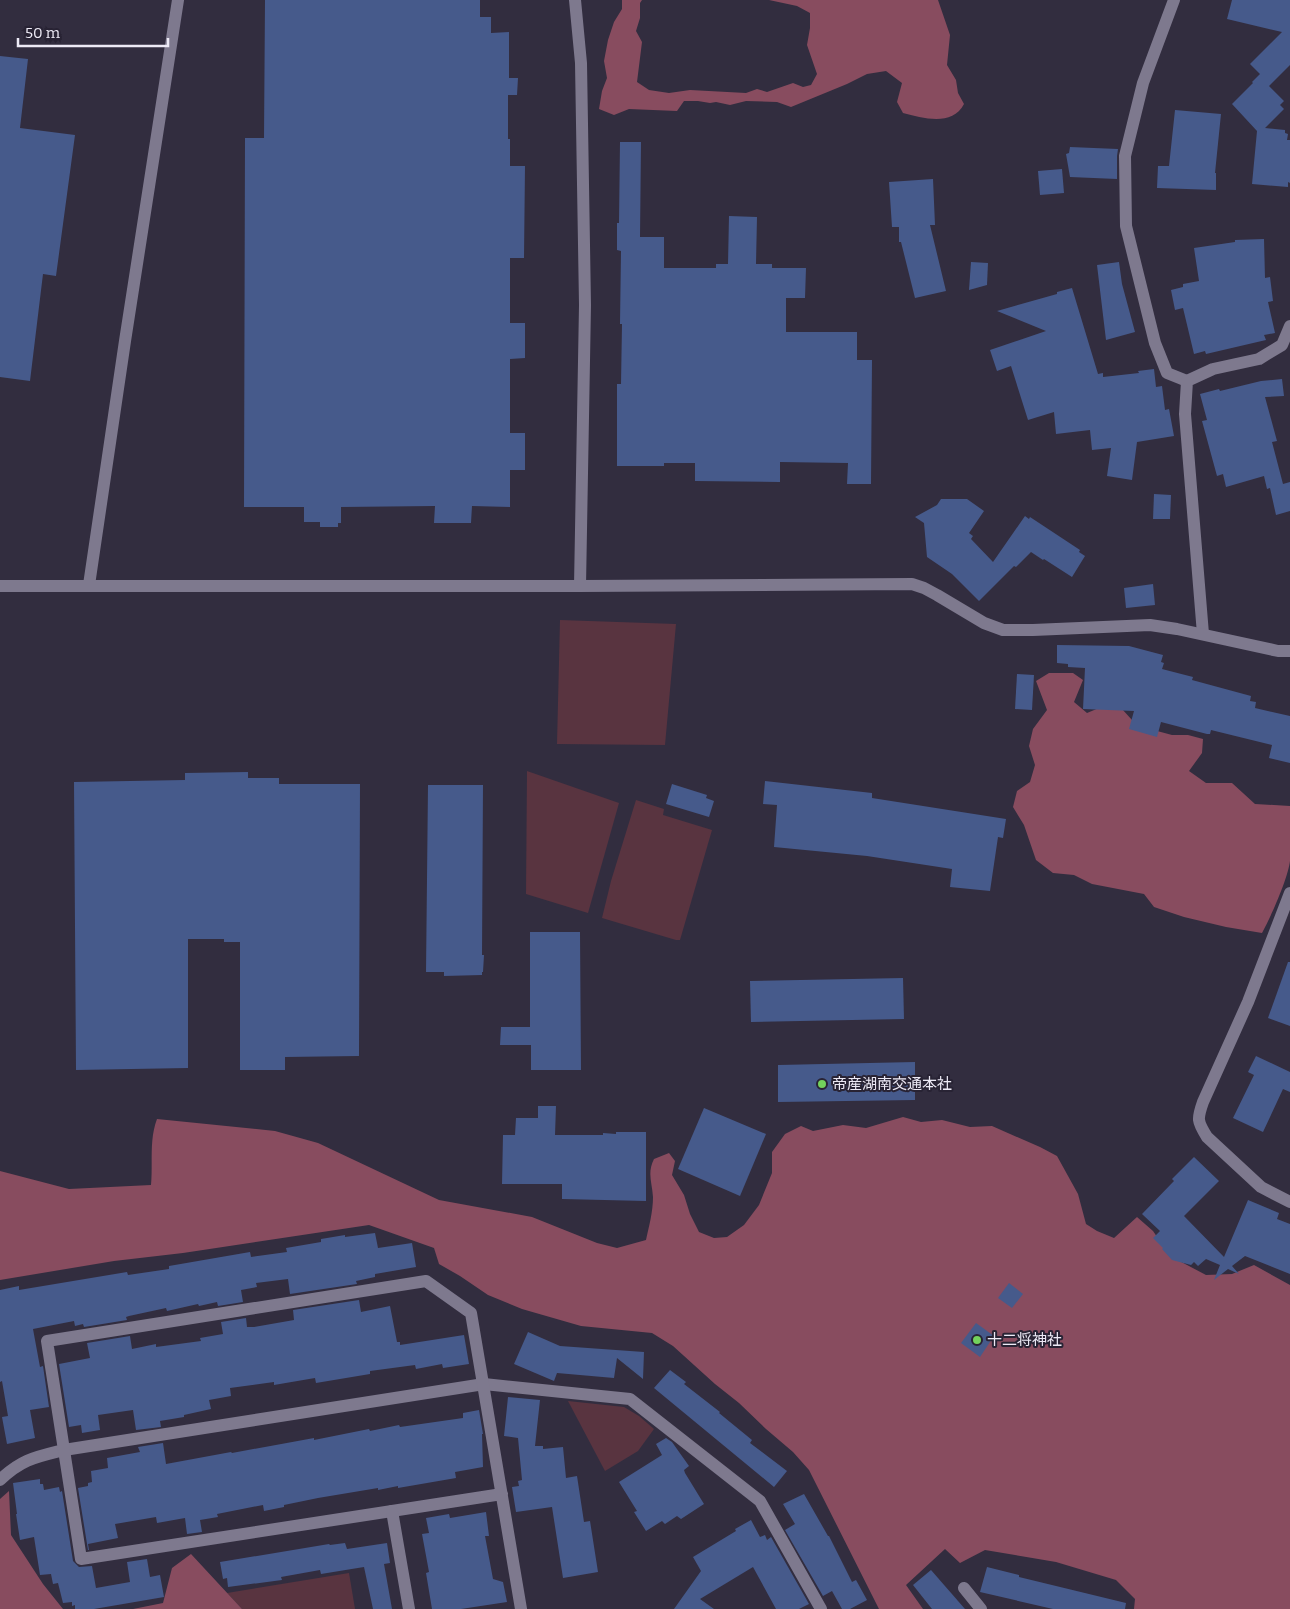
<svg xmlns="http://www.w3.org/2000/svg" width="1290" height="1609" font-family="Bitter,'Noto Sans JP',serif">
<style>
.green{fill:#593440}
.forest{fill:#884c5f}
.building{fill:#465a8b}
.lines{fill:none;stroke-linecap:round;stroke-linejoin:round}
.street{stroke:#7e798e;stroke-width:12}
.secondary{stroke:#7e798e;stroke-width:12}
.poi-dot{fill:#73d25c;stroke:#282334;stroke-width:2}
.labels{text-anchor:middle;stroke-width:4;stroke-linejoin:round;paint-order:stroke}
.poi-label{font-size:15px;fill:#edeaf6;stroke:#282334;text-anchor:start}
</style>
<rect width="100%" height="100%" fill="#322d3f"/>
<g class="green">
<polygon points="560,620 676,624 665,745 557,744"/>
<polygon points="527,771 619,803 588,913 526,894"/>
<polygon points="636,800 664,809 663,815 712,830 680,940 676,940 602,918 611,881"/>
<polygon points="568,1401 624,1407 639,1416 654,1429 638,1451 605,1471"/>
<polygon points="349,1573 355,1609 242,1609 227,1593"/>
</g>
<g class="forest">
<path d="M622,0H642L640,3V18L636,31L642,42L637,82L649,90L669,93L690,90L746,93L757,89L767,92L793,83L803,87L811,85L817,74L807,45L810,28V13L797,6L769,0H938L950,35L947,65L956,80L958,93L964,104C952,127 923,118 903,113L897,102L902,83L886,71L867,74L847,84L791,107L777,102L746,101L730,105L716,102L710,103L698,101H684L677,111L629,109L614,115L599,109L602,91L607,78L604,61L608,40L614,22L622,9Z"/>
<path d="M1049,673H1073L1083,680L1074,702L1087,713L1099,708L1122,709L1132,720L1146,728L1172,735H1188L1203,739L1202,753L1189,771L1206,783H1232L1255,804L1290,806C1290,824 1290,843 1290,861C1288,878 1271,917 1262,933L1226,927L1184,917L1154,907L1144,894L1092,884L1074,875L1053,873L1036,860L1024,825L1013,807L1017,791L1030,782L1035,765L1029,746L1033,729L1047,710L1036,681Z"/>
<path d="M903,1117L921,1122L942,1120L970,1127L992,1126L1040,1147L1057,1156L1078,1194L1086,1224L1097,1231L1114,1238L1137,1217L1153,1231L1170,1256L1206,1275L1232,1274L1254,1265L1290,1285V1609H1134L1135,1599L1116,1580L1056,1562L985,1550L960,1563L945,1549L906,1585L923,1609H879L809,1470L793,1452L766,1429L739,1403L715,1384L673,1346L652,1333L581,1326L522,1309L488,1295L460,1276L439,1264L434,1248L369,1225L183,1253L114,1261L0,1280V1171L69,1189L151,1185C153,1163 149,1140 157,1119L275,1131L318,1143L439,1200L532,1217L597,1243L617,1248L646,1240C649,1226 653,1212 653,1197C652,1182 647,1173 654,1159L669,1153L675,1161L672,1175L684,1195L690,1214L699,1232L714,1238L727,1237L744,1225L759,1205L772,1173V1152L785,1134L801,1126L813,1131L843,1125L866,1128Z"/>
<polygon points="9,1491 11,1535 43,1584 63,1609 0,1609 0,1499"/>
<polygon points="191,1554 242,1609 133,1609 163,1603 172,1568"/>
</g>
<g class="building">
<polygon points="265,0 480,0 480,17 491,17 491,33 509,32 509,78 518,78 517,95 508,95 508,139 510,139 510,166 525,166 524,258 510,258 510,323 525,323 525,358 510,359 510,433 525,433 525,470 510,470 510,507 472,506 471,523 434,523 435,506 341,507 341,523 338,523 338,527 320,527 320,522 304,522 304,507 244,507 245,138 264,138"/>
<polygon points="1232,0 1290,0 1290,65 1269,86 1284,101 1280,105 1284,109 1265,128 1285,130 1285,133 1288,134 1287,140 1290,140 1290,183 1288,182 1288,187 1252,184 1257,131 1232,104 1253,83 1252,82 1260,74 1250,64 1282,32 1227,19"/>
<polygon points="0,56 28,59 20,128 75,135 56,276 43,274 30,381 0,377"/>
<polygon points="1175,110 1221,114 1215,173 1216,173 1216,190 1157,188 1158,166 1169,166"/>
<polygon points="620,142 641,142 640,237 664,237 664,268 716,268 716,264 728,264 729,216 757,217 756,264 772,264 772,268 806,268 805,298 786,298 786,332 857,332 857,360 872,360 871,484 847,484 848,463 780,462 780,482 695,481 695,463 664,463 664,466 617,466 617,384 621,384 622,324 620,324 621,251 617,250 617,223 619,223"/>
<polygon points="1070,147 1118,149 1117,156 1117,179 1070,177 1066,154 1069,153"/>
<polygon points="1062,169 1064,193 1040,195 1038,171"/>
<polygon points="933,179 935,225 930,225 946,291 915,298 901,242 899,242 899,227 892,227 889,182"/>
<polygon points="1264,239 1265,278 1270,277 1273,301 1268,302 1275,333 1264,335 1266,340 1206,354 1205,351 1194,354 1183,308 1175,310 1171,290 1183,287 1183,284 1199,281 1194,248 1235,242 1235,240"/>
<polygon points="971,262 988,263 987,285 969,290"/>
<polygon points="1119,262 1122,284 1135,332 1106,340 1097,265"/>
<polygon points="1072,288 1098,374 1103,373 1103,377 1139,373 1138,371 1154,369 1156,387 1162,386 1165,410 1169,409 1174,436 1137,442 1132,480 1107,476 1111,448 1092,450 1090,430 1056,434 1054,412 1028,420 1011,366 997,371 990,350 1046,331 997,311 1057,294 1057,292"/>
<polygon points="1282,379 1284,396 1265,397 1277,441 1272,442 1283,484 1290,482 1290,511 1276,515 1270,488 1267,489 1264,476 1226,487 1223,474 1217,476 1202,421 1207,420 1200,394 1219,389 1220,391 1261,381"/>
<polygon points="1154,494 1171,495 1170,519 1153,519"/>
<polygon points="941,499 967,499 984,511 969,533 973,536 971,539 993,562 1025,516 1029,519 1030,517 1080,550 1079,552 1085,556 1072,577 1044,559 1043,560 1031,552 1016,567 1014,566 979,601 952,574 927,557 924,523 915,517 937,505"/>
<polygon points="1153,584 1155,605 1126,608 1124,588"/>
<polygon points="1057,645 1129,646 1163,655 1161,662 1164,663 1162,669 1193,677 1192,680 1251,696 1250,701 1256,702 1255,708 1290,716 1290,763 1269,758 1272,745 1211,730 1210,734 1207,734 1161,722 1157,737 1129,729 1134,711 1083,709 1085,668 1068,667 1068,664 1057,663"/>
<polygon points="1017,674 1034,675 1032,710 1015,709"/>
<polygon points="248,772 248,778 279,778 279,784 360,784 359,1056 285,1057 285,1070 240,1070 240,942 224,942 224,939 188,939 188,1068 76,1070 74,782 185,780 185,773"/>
<polygon points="765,781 872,793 872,798 1006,819 1003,838 998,837 990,891 950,887 952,869 867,856 774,847 777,805 763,804"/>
<polygon points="672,784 707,795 706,798 714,801 709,817 666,804"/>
<polygon points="428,785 483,785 482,955 484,955 483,972 482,972 482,975 444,976 444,972 426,972"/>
<polygon points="530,932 580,932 581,1070 531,1070 531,1045 500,1045 501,1027 530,1027"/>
<polygon points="1288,962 1290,962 1290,1026 1268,1018"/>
<polygon points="903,978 904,1019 751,1022 750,981"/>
<polygon points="1256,1056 1290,1072 1290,1092 1283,1089 1263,1132 1233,1118 1254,1075 1248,1072"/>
<polygon points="915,1062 915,1100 778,1102 778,1065"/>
<polygon points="538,1106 556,1106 555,1135 603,1135 603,1133 616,1134 616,1132 646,1132 646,1201 562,1199 562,1184 502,1184 503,1135 515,1135 516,1118 538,1118"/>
<polygon points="704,1108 766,1134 740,1196 678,1169"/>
<polygon points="1194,1157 1219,1181 1184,1216 1224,1257 1248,1200 1279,1213 1277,1219 1290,1224 1290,1274 1245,1256 1232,1266 1239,1274 1228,1269 1214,1280 1220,1265 1206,1259 1198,1266 1194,1262 1191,1265 1172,1260 1162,1249 1163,1248 1153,1238 1160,1231 1142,1214 1174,1181 1172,1179"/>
<polygon points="375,1233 378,1248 412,1243 416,1267 375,1274 375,1277 356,1281 357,1284 290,1294 288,1279 256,1283 257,1287 241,1290 243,1302 218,1306 217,1302 199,1306 198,1304 167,1311 166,1308 129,1316 126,1317 127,1320 84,1327 83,1324 75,1326 74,1321 33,1329 40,1367 43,1366 49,1407 30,1410 35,1438 7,1444 2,1417 8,1416 2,1381 0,1382 0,1290 19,1286 19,1290 127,1272 128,1275 169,1269 169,1266 250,1252 251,1257 287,1252 286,1248 321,1242 321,1239 345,1235 345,1237"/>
<polygon points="1009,1283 1023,1294 1012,1308 998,1298"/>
<polygon points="359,1300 361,1312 390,1306 397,1342 400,1342 400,1345 464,1335 469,1364 443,1368 442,1364 416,1369 415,1365 370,1371 370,1374 316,1383 315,1378 274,1385 274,1382 230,1388 231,1396 209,1400 211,1409 184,1415 184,1417 160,1421 161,1427 136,1430 133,1410 98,1415 100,1430 82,1433 81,1425 69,1427 59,1364 90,1358 87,1343 130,1336 132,1349 156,1344 156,1347 201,1341 200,1338 223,1334 221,1322 246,1318 247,1327 254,1327 294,1320 293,1310"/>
<polygon points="976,1323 994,1336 980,1357 961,1343"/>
<polygon points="528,1332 560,1346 644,1352 643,1379 617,1358 614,1378 557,1373 554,1381 514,1364"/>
<polygon points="670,1370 686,1382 684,1384 720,1412 719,1413 752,1440 750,1443 787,1471 774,1487 654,1388"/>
<polygon points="508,1397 540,1400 535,1446 543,1446 543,1449 563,1447 566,1478 577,1476 584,1522 590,1521 598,1572 563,1578 552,1507 516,1512 512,1487 519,1486 518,1481 522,1480 518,1438 504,1436"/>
<polygon points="479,1410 483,1434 482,1434 483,1467 455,1472 456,1478 398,1488 398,1486 378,1490 378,1488 318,1498 284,1505 284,1507 264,1511 263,1505 217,1514 218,1517 200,1520 202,1532 187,1534 185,1518 157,1523 156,1517 115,1524 118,1538 88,1544 89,1550 88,1550 78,1488 88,1486 88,1483 92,1482 91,1471 108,1468 107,1458 140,1452 138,1447 163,1443 166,1464 231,1452 232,1453 314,1438 314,1440 369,1429 370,1431 399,1425 400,1427 463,1418 463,1413"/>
<polygon points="666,1438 672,1442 689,1466 684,1470 685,1473 704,1504 681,1519 677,1516 665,1524 662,1521 646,1531 634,1512 637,1511 619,1482 662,1455 656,1444"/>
<polygon points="40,1479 40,1484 43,1484 44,1490 59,1487 60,1492 62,1491 73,1561 79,1567 92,1566 96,1588 130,1582 127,1562 147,1559 150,1577 160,1575 164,1597 94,1609 75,1609 75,1605 72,1606 72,1602 63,1603 58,1583 53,1584 51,1574 40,1575 34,1537 20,1540 16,1514 17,1514 13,1483"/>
<polygon points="804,1494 828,1536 829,1536 852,1582 856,1580 867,1600 850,1609 842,1609 832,1591 823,1596 785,1530 795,1524 783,1504"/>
<polygon points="486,1512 489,1536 485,1536 493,1579 503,1582 507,1602 461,1609 432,1609 426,1573 429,1572 422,1534 429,1533 426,1518 449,1514 450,1518"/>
<polygon points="751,1520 760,1537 765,1535 767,1540 771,1537 809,1604 799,1609 776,1609 753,1567 700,1599 714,1609 674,1609 701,1571 693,1557 736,1531 735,1529"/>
<polygon points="345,1543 347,1549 387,1543 390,1563 384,1564 392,1609 373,1609 364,1567 321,1574 320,1570 281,1577 282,1580 228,1587 227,1578 223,1579 220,1562 329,1544 330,1545"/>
<polygon points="987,1567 1019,1575 1019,1577 1126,1603 1125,1609 1053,1609 980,1592"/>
<polygon points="931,1570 965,1609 932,1609 913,1585"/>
</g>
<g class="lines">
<g class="street">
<polyline points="1174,0 1143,83 1125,156 1126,226 1155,343 1167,373 1187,381"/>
<polyline points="1203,634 1185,414 1187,381 1213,369 1259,359 1282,345 1290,326"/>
<path d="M1290,893L1248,1002L1203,1102C1197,1119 1197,1121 1207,1137L1261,1187L1290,1202"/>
<path d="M0,1480C22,1459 36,1457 64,1450L484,1384L630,1399L760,1501L821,1609"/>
<polyline points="502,1494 81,1559 47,1341 426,1281 471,1313 521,1609"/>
<polyline points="392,1511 409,1609"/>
<polyline points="964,1588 981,1609"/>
</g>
<g class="secondary">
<polyline points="575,0 581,63 585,305 580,586"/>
<polyline points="89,585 125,341 178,0"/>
<polyline points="0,586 580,586 912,584 924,588 937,595 984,623 1003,630 1033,630 1150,625 1177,629 1278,651 1290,651"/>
</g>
</g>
<g class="poi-dot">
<circle cx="822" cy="1084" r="5"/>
<circle cx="977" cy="1340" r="5"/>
</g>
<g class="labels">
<g class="poi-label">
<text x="832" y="1089">帝産湖南交通本社</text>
<text x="987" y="1345">十二将神社</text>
</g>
</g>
<path d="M18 38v8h150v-8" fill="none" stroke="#edeaf6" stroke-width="2.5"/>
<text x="25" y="38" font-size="15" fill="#edeaf6" stroke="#282334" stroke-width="4" paint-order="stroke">50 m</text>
</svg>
